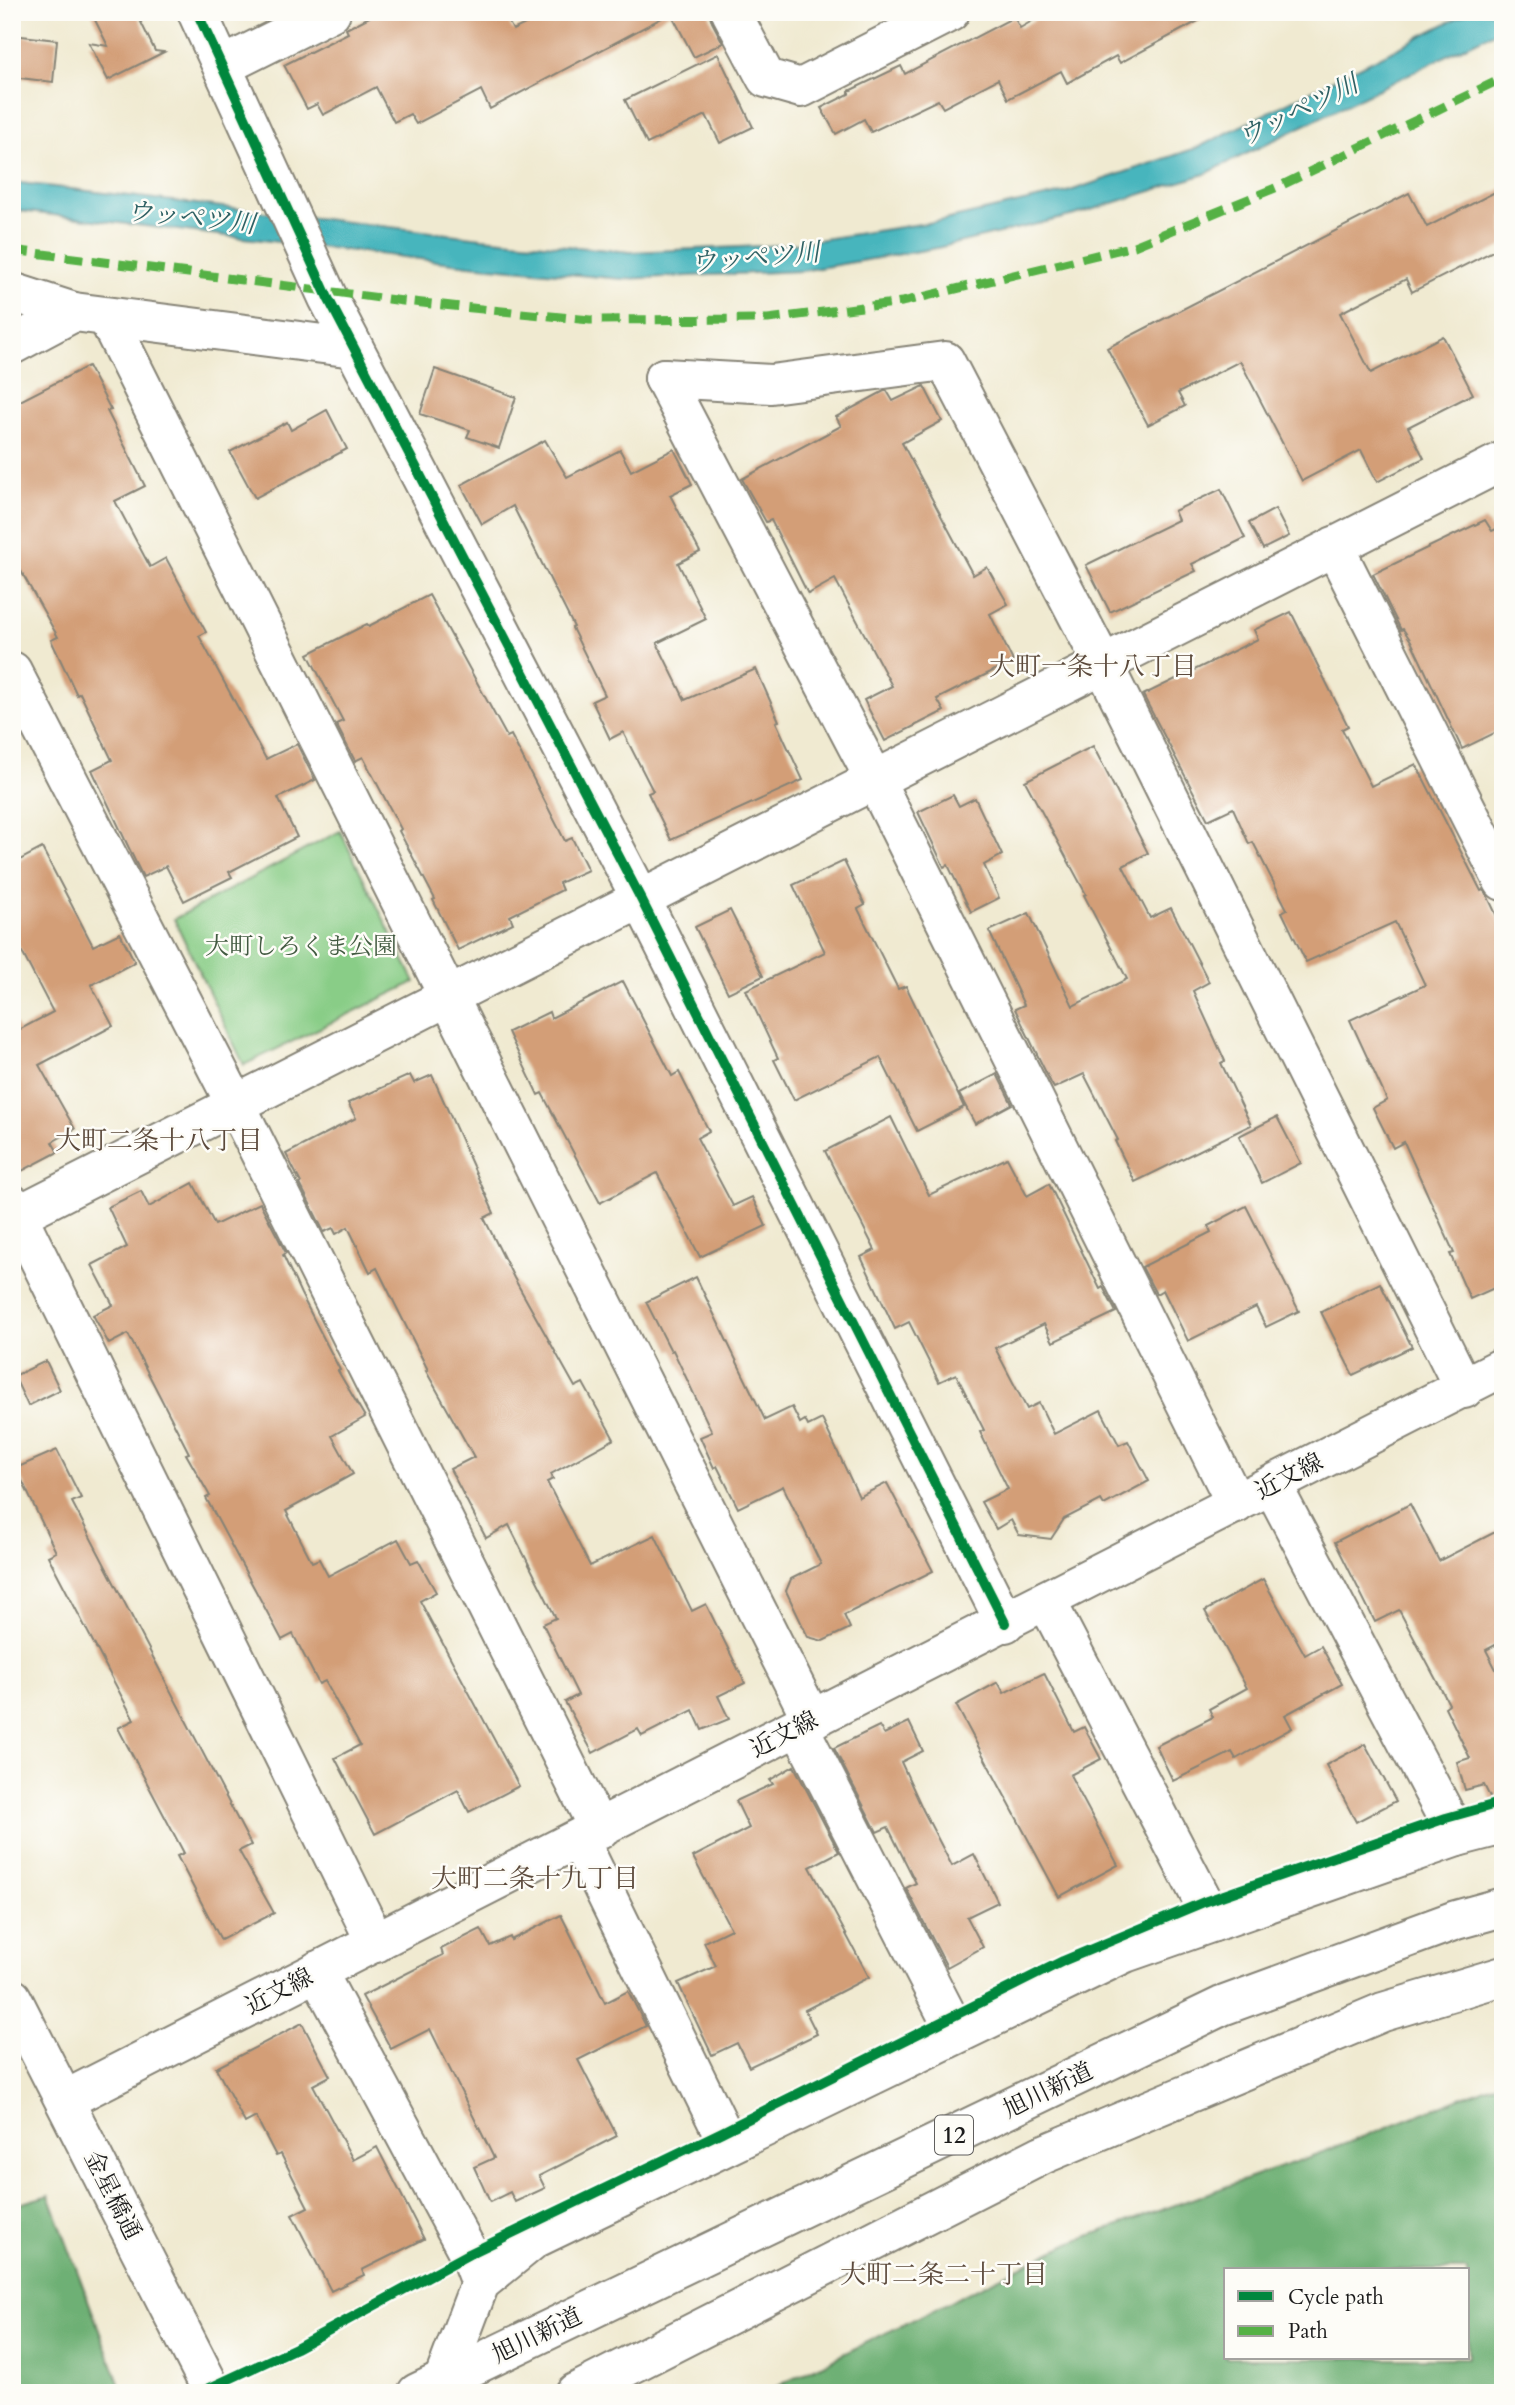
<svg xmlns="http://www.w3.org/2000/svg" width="1515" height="2405" font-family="Cardo,'Noto Serif JP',serif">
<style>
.green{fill:#89cd87;stroke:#527452;stroke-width:2}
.forest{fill:#6eb074;stroke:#456648;stroke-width:2;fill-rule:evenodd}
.water{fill:#46b5bd;stroke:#31686c;stroke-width:2}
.building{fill:#d39e77}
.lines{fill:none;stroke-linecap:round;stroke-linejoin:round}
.street-casing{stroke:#868376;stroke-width:42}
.secondary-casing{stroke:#868376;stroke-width:42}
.highway-casing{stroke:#868376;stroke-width:42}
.street{stroke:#fff;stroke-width:38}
.secondary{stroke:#fff;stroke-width:38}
.highway{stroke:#fff;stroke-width:38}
.quiet{stroke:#55b145;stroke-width:9;stroke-dasharray:18 9;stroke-linecap:butt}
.cycleway-casing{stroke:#fdfcf7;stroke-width:15}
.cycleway{stroke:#00873e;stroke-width:10}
.labels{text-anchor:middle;stroke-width:5;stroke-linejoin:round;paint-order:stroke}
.shield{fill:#fdfcf7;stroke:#605f5e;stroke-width:2}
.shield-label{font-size:23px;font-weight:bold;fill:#1c1c1c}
.park-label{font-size:24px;fill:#425a41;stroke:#fdfcf7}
.street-label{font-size:24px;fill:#1c1c1c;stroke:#fdfcf7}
.water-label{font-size:26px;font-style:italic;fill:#2f6164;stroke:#fdfcf7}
.neighbourhood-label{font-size:26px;fill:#5c4a3c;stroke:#fdfcf7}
</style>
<rect width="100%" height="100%" fill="#fdfcf7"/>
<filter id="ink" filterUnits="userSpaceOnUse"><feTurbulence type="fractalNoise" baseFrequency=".0143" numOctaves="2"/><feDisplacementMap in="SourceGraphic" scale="14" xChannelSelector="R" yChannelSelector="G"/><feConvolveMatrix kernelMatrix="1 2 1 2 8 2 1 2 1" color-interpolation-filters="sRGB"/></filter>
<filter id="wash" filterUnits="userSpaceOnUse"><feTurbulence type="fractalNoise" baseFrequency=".00686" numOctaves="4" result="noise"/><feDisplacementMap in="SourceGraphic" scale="28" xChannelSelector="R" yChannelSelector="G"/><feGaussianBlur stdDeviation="1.57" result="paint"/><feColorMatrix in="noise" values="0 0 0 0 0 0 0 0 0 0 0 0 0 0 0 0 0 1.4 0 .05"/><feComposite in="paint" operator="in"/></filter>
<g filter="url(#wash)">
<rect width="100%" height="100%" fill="#f0ead1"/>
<polygon class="green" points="340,831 415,982 244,1065 174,919"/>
<g class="forest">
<path d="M1503,2081V2393H764L1069,2243L1345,2144ZM1226,2270H1468V2358H1226Z"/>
<polygon points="49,2195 119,2383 120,2393 12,2393 12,2206"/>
</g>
<polygon class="water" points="1469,12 1503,12 1503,28 1205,174 1075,215 937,248 801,271 622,279 469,265 12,210 12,182 482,238 630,252 785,245 940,221 1067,192 1199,147"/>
<g id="blocks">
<g class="building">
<polygon points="91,12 136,12 155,51 164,52 108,80 89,43 108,46"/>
<polygon points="379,12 503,12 513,30 550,12 709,12 712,22 723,43 694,57 671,13 490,109 481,90 416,124 410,114 394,122 376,87 323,115 317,104 307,109 284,65 348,33 346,29"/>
<polygon points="1048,12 1215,12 1120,63 1116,56 1067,83 1061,71 1008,99 998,79 943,108 938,100 871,132 864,119 836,134 821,108 849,94 849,91 901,66 905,74 1014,17 1020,28"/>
<polygon points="12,35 57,40 53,82 12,77"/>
<polygon points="718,54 753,127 720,143 706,115 647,144 625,100"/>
<polygon points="1503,188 1503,246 1412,292 1406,279 1340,313 1371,373 1443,336 1473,394 1408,427 1424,458 1377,482 1361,450 1302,481 1240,361 1178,393 1185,406 1148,425 1107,348 1409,193 1427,227"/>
<polygon points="88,366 111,410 107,411 145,486 115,501 150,567 166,558 206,632 199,636 266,759 297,744 315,780 278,798 297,837 229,872 232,877 184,901 166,866 143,877 137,865 92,770 112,760 80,693 77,695 51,640 58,637 12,555 12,405"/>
<polygon points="435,369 516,397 499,448 467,437 470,430 420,414"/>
<polygon points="924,386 942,421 902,443 973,575 987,567 1008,604 990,614 1013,661 937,699 944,711 885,741 864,700 892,686 835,579 808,594 771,520 766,522 742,479 841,426 836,417 884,391 887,391 893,401"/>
<polygon points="327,410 347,449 255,498 230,452 287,422 291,430"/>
<polygon points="545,440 567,477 620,450 631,471 674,449 692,484 670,495 700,552 678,563 706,619 657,643 685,700 756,669 779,721 776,722 803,780 671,840 648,793 653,791 623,732 610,739 592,701 605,695 572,628 574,627 513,506 482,524 461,485"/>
<polygon points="1221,489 1245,538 1192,564 1196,571 1110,612 1086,565 1178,520 1174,511"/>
<polygon points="1275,509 1289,536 1263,549 1249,523"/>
<polygon points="1485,520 1492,531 1503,526 1503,729 1462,749 1411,641 1403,629 1401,630 1373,574"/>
<polygon points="429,595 507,737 511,735 565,841 572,838 588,870 559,883 562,890 510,916 513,923 458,950 433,900 435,899 399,831 401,829 363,757 355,761 336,724 343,721 308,654 367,624 369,626"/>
<polygon points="1291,612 1348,726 1342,729 1371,786 1416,764 1481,891 1483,890 1487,895 1503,929 1503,1284 1470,1299 1450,1254 1454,1253 1404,1142 1393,1148 1373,1108 1387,1100 1350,1020 1425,985 1395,922 1306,962 1282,912 1287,909 1253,842 1249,844 1233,808 1208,820 1143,695 1258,639 1254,630"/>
<polygon points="1093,746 1148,853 1123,866 1150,918 1171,908 1209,982 1193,991 1225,1061 1221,1063 1251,1125 1135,1182 1115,1141 1118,1140 1084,1074 1054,1088 1051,1083 1015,1009 1024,1005 989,931 1029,913 1073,1006 1127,979 1084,895 1086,894 1025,781"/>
<polygon points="953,795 959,806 975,798 1002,855 984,865 999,898 971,912 948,865 944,867 918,812"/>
<polygon points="42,848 93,946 120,933 135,962 91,985 113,1026 39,1065 75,1129 52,1142 58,1152 22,1171 12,1153 12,1018 19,1030 53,1012 12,933 12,864"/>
<polygon points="844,861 865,905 858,909 898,989 906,986 964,1107 917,1131 880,1057 794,1100 774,1060 778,1058 746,990 825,952 793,885"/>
<polygon points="730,910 763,976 728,993 695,927"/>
<polygon points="623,981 672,1076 679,1072 709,1131 697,1138 733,1206 752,1197 766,1226 700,1257 657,1173 600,1203 542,1093 538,1095 508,1032 549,1012 551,1018"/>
<polygon points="997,1074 1012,1104 975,1124 959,1094"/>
<polygon points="410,1075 414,1083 432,1075 494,1213 484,1218 514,1278 575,1387 583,1383 614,1439 551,1474 553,1479 547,1482 590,1566 655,1535 692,1611 706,1604 745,1683 718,1696 729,1719 702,1730 693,1710 642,1736 638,1729 593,1753 565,1702 578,1695 543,1624 556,1618 509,1525 486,1538 450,1469 474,1457 426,1371 428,1370 377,1268 370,1272 348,1227 336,1234 333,1228 324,1232 300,1184 301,1183 286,1154 356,1118 348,1103"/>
<polygon points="891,1117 929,1195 1007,1158 1027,1196 1049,1184 1100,1289 1103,1287 1116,1312 1053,1342 1044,1324 995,1348 1027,1409 1039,1403 1054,1434 1101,1410 1119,1445 1128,1441 1149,1481 1104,1505 1101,1500 1064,1519 1051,1539 1019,1535 1011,1520 996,1529 981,1502 1008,1489 980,1432 984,1430 956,1374 939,1382 909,1322 895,1329 861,1257 875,1250 825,1151"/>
<polygon points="1277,1117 1301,1163 1262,1183 1239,1136"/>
<polygon points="193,1183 215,1225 260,1203 286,1253 283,1255 301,1294 340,1370 338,1371 365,1417 332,1436 353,1474 286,1511 312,1562 319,1559 328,1576 398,1539 411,1563 418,1560 436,1592 420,1601 519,1786 469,1812 458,1790 375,1834 335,1758 360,1745 325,1681 319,1684 293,1634 282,1640 206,1498 210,1496 186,1454 189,1453 128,1334 109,1344 93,1315 113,1305 92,1265 127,1247 108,1207 141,1191 149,1207"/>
<polygon points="1246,1206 1299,1311 1266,1327 1256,1307 1188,1341 1163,1290 1156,1294 1142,1267 1211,1232 1208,1226"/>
<polygon points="696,1277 765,1420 792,1407 800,1423 805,1420 808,1426 822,1419 859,1497 887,1483 933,1571 844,1615 850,1628 823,1641 808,1637 786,1591 791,1579 821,1564 783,1486 738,1508 717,1466 714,1468 700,1437 712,1432 673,1350 671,1351 646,1302"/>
<polygon points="1380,1283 1412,1347 1353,1375 1321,1312"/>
<polygon points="46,1361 60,1390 28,1406 14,1376"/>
<polygon points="57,1450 81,1498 72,1502 251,1845 239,1851 274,1913 221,1940 177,1856 184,1853 118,1728 134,1720 48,1556 56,1552 16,1468"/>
<polygon points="1410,1504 1439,1561 1503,1528 1503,1641 1486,1650 1503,1683 1503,1804 1494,1805 1484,1785 1465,1790 1457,1762 1470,1758 1445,1707 1449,1704 1399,1610 1375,1622 1335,1542"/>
<polygon points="1263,1579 1305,1655 1321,1646 1342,1684 1285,1715 1292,1728 1236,1759 1232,1752 1173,1781 1156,1746 1213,1717 1209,1709 1247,1688 1205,1611"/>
<polygon points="1044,1673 1074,1732 1084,1727 1101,1759 1070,1775 1118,1865 1059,1897 956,1705 998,1682 1004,1693"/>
<polygon points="909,1722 923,1751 901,1762 923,1810 952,1866 974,1854 998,1902 967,1917 983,1947 947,1967 906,1888 916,1883 888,1827 877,1832 834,1748 879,1726 884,1734"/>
<polygon points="1365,1744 1396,1801 1356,1822 1326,1765"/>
<polygon points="794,1766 839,1852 810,1867 869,1977 805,2010 817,2034 749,2067 737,2043 712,2055 678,1983 716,1966 704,1942 731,1929 693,1857 749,1828 736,1801 773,1784 770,1780"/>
<polygon points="561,1915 605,2003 628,1991 646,2026 578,2060 617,2136 539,2176 545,2188 515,2202 510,2192 490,2202 474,2167 494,2158 430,2029 391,2049 362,1996 443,1955 441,1949 481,1929 490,1946 510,1937 511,1940"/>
<polygon points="302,2023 330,2076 313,2085 353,2160 377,2147 424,2239 362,2270 364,2275 331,2291 292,2215 308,2207 281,2154 276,2156 256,2117 245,2123 216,2068"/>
</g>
</g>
</g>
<g filter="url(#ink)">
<use href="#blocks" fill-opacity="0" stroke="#868376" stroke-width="2"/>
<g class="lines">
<g class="street-casing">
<g id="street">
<polyline points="197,12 328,298 641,899 1005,1623"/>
<polyline points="731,12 766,78 801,88 950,12"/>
<polyline points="223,66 331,12"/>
<polyline points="12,292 74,312 354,348"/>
<polyline points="107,317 812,1720"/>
<polyline points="12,345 74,312"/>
<polyline points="664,378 771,384 945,361 1103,664 1464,1389"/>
<polyline points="664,378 875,780 1236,1504"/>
<polyline points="1334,546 1503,881"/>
<polyline points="12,671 236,1105 599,1830"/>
<polyline points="12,1204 376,1943"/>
<polyline points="12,1218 1503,461"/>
<polyline points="1272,1485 1457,1837"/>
<polyline points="1046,1600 1214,1922"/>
<polyline points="799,1727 956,2033"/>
<polyline points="579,1839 728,2144"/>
<polyline points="317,1971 469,2254 480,2283"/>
<polyline points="443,2381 480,2283 534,2239 1125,1953 1457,1837 1503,1825"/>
</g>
</g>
<g class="secondary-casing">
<g id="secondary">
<polyline points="12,1998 213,2393"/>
<polyline points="65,2100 1503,1367"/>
</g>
</g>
<g class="highway-casing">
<g id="highway">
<polyline points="417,2393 1222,2006 1456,1920 1503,1907"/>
<polyline points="575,2393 1042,2155 1383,2012 1503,1976"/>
</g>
</g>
<use href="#street" class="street"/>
<use href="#secondary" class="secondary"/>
<use href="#highway" class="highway"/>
<polyline class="quiet" points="12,250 403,301 590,320 768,319 902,302 1134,246 1280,186 1503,78"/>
<g class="cycleway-casing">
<g id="cycleway">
<polyline points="197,12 328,298 641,899 1005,1623"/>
<polyline points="199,2393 296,2348 469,2254 722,2132 1063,1961 1204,1902 1446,1818 1503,1802"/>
</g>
</g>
<use href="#cycleway" class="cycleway"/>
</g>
</g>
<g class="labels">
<rect class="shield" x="935" y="2115.5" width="38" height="39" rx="5"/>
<g class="shield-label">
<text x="954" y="2143">12</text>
</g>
<g class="park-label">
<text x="301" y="954">大町しろくま公園</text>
</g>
<g class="street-label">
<text transform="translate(1289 1476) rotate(-27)" y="8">近文線</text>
<text transform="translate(784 1734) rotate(-27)" y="8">近文線</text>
<text transform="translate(279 1991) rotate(-27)" y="8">近文線</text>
<text transform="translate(1048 2090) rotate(-26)" y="8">旭川新道</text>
<text transform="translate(113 2195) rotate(63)" y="8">金星橋通</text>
<text transform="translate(537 2335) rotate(-26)" y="8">旭川新道</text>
</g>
<g class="water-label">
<text transform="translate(1298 110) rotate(-26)" y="9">ウッペツ川</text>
<text transform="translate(191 217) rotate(6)" y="9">ウッペツ川</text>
<text transform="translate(755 257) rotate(-5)" y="9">ウッペツ川</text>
</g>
<g class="neighbourhood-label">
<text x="1093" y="675">大町一条十八丁目</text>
<text x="159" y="1149">大町二条十八丁目</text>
<text x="535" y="1887">大町二条十九丁目</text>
<text x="944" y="2283">大町二条二十丁目</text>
</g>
</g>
<rect width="1515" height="2405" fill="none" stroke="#fdfcf7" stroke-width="42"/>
<rect x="1224" y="2268" width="245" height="91" fill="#fdfcf7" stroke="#a3a29f" stroke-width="2"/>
<rect x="1238" y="2291" width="35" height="10" fill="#00873e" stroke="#a3a29f" stroke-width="2"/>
<text x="1288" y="2304" font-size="21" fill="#1c1c1c">Cycle path</text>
<rect x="1238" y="2326" width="35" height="10" fill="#55b145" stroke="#a3a29f" stroke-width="2"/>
<text x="1288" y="2338" font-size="21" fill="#1c1c1c">Path</text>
</svg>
